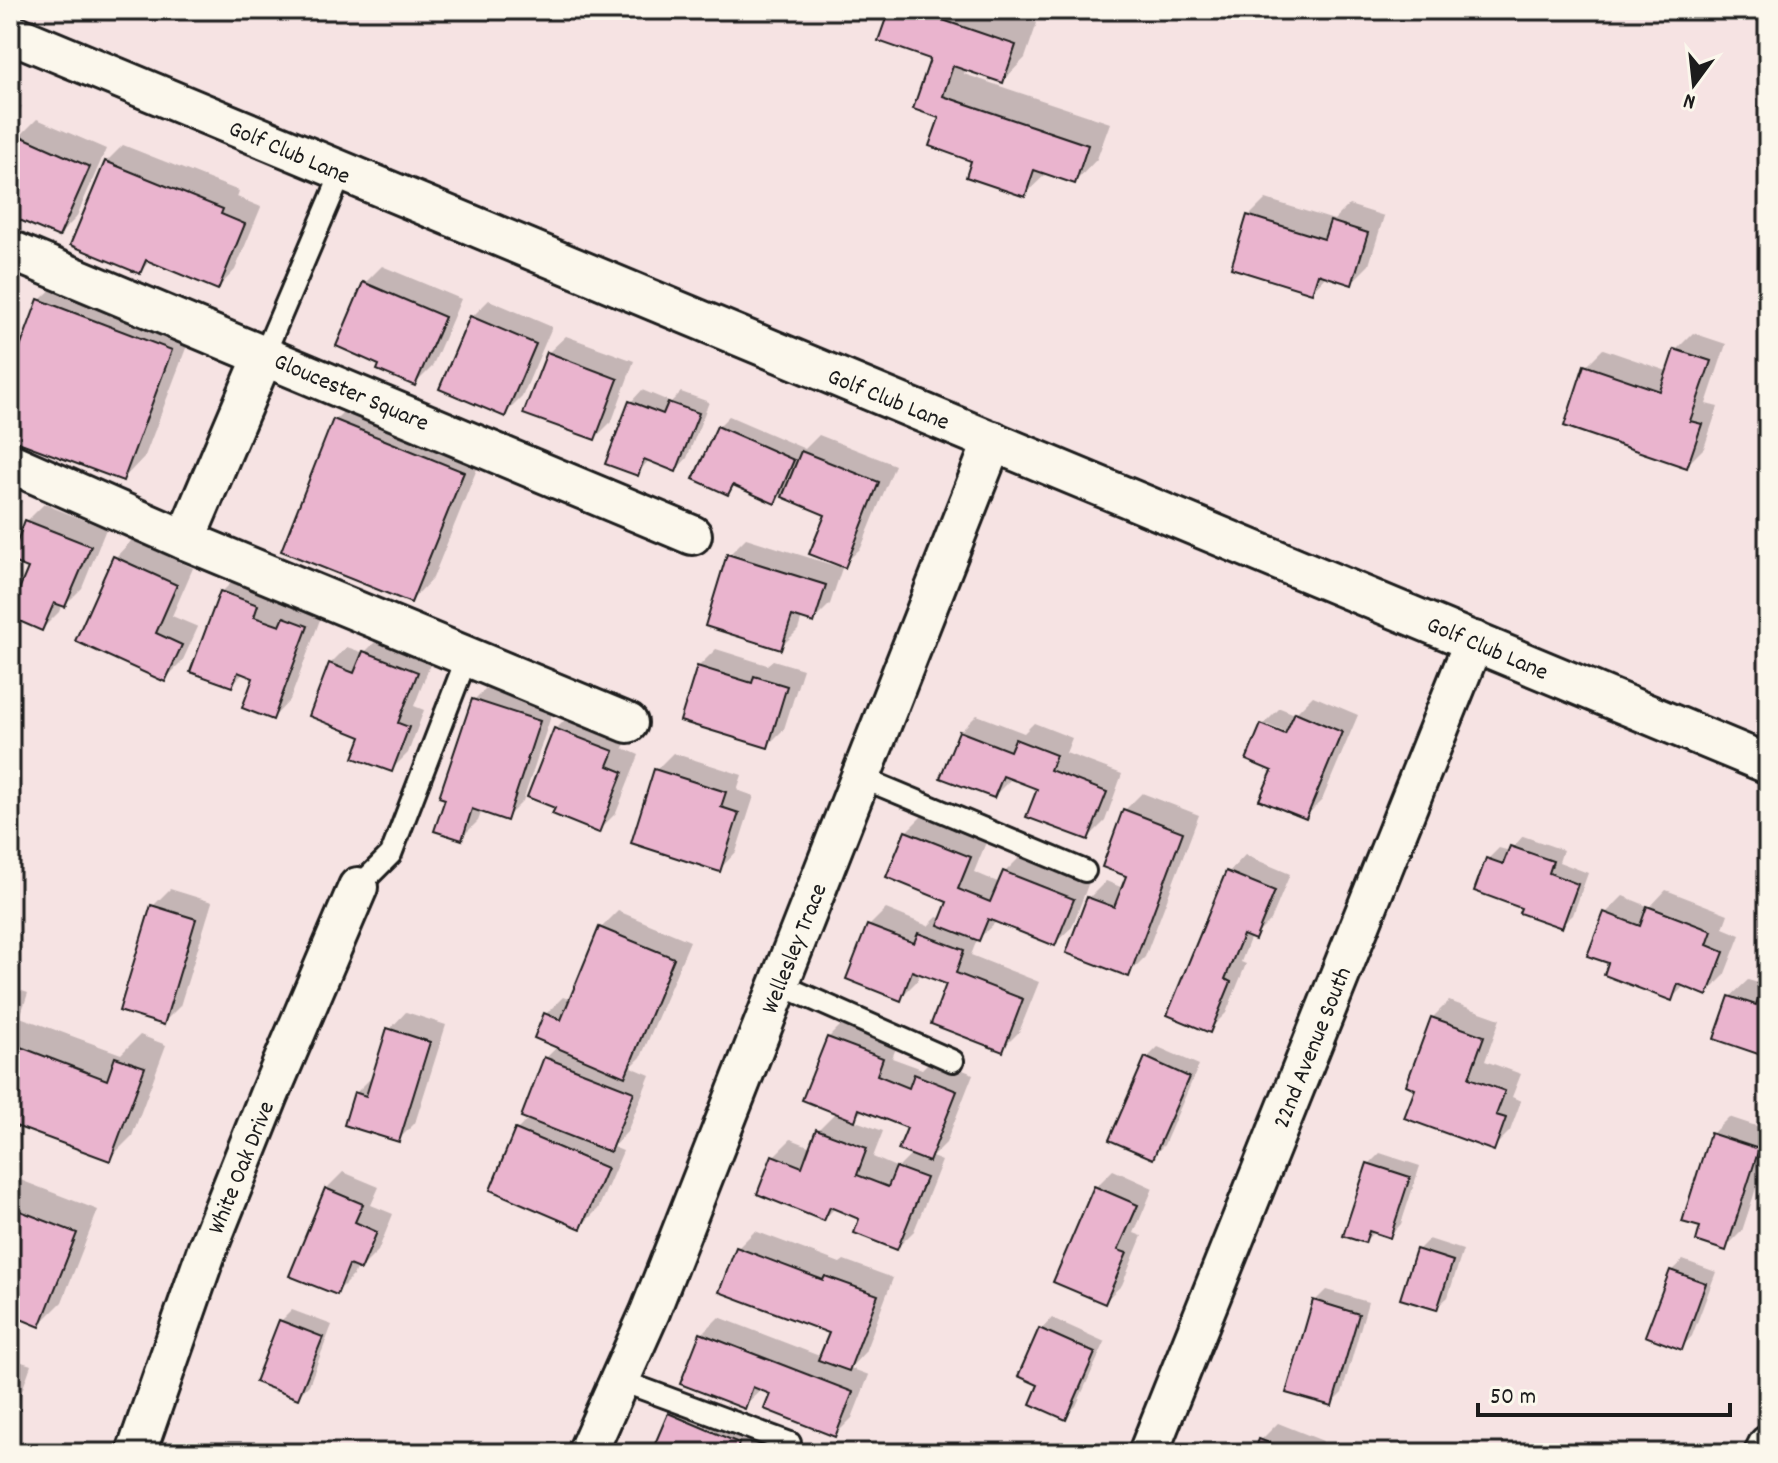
<svg xmlns="http://www.w3.org/2000/svg" width="1778" height="1463" font-family="Dekko,sans-serif">
<style>
.shadow{fill:#0003;fill-rule:evenodd}
.building{fill:#eab4ce;stroke:#1c1c1c;stroke-width:2}
.lines{fill:none;stroke-linecap:round;stroke-linejoin:round}
.service-casing{stroke:#1c1c1c;stroke-width:26}
.minor-casing{stroke:#1c1c1c;stroke-width:44}
.service{stroke:#fbf7ec;stroke-width:20}
.minor{stroke:#fbf7ec;stroke-width:38}
.labels{text-anchor:middle;stroke-width:7;stroke-linejoin:round;paint-order:stroke}
.street-label{font-size:24px;fill:#1c1c1c;stroke:#fbf7ec}
</style>
<rect width="100%" height="100%" fill="#f6e3e3"/>
<filter id="ink" filterUnits="userSpaceOnUse"><feTurbulence type="fractalNoise" baseFrequency=".0125" numOctaves="2"/><feDisplacementMap in="SourceGraphic" scale="16" xChannelSelector="R" yChannelSelector="G"/><feConvolveMatrix kernelMatrix="1 2 1 2 8 2 1 2 1" color-interpolation-filters="sRGB"/></filter>
<g filter="url(#ink)">
<g class="shadow">
<polygon points="891,10 1000,10 1037,23 1025,58 1003,81 966,68 964,74 1110,123 1097,159 1075,182 1047,173 1024,195 974,159 941,117 933,58"/>
<polygon points="10,101 22,106 10,137"/>
<polygon points="37,119 106,149 76,218 59,235 10,214 10,158 20,136"/>
<polygon points="123,145 239,191 237,197 261,207 235,270 218,288 151,260 140,271 106,162"/>
<polygon points="1266,199 1334,220 1349,205 1384,216 1369,265 1352,282 1327,275 1312,291 1249,216"/>
<polygon points="382,266 461,299 432,367 415,384 365,283"/>
<polygon points="63,278 194,327 145,456 123,479 10,437 10,381 40,300"/>
<polygon points="489,300 552,327 522,397 505,414 472,317"/>
<polygon points="1693,333 1726,344 1706,404 1718,407 1704,448 1687,465 1586,366 1603,349 1667,371 1676,350"/>
<polygon points="566,336 634,361 612,421 595,438 548,353"/>
<polygon points="642,390 671,402 681,392 709,402 687,458 676,470 650,459 637,474 607,463 631,402"/>
<polygon points="357,398 485,449 433,578 411,601 335,420"/>
<polygon points="729,416 805,449 819,435 895,465 861,548 843,565 830,604 813,621 802,617 798,630 781,647 729,555 746,538 839,567 840,564 828,514 781,495 775,501 736,484 727,493 718,427"/>
<polygon points="10,495 22,501 10,528"/>
<polygon points="44,504 106,529 82,588 65,605 62,604 59,612 42,629 30,567 27,521"/>
<polygon points="132,540 193,568 172,616 198,627 182,662 165,679 115,558"/>
<polygon points="239,575 273,588 269,599 295,609 303,601 324,609 290,700 273,718 256,677 244,673 231,685 222,592"/>
<polygon points="382,635 434,655 414,706 424,710 408,753 391,770 364,735 330,664 347,647 364,653"/>
<polygon points="716,649 767,665 773,660 803,669 784,729 767,746 698,667"/>
<polygon points="491,683 555,704 523,801 506,818 482,810 478,821 461,838 474,700"/>
<path d="M1313,696L1358,715L1322,800L1305,817L1274,770L1263,725L1280,708L1295,714ZM1268,725L1295,736L1293,739L1268,729Z"/>
<polygon points="573,712 629,733 623,748 639,755 616,813 599,830 556,729"/>
<polygon points="977,715 1024,733 1034,723 1072,738 1066,753 1122,774 1105,821 1088,838 1040,788 1012,778 994,796 960,732"/>
<polygon points="673,753 742,775 737,790 754,796 736,852 719,870 656,770"/>
<polygon points="1142,793 1199,815 1145,957 1128,974 1089,898 1106,881 1123,888 1128,874 1125,810"/>
<polygon points="923,815 987,840 974,872 1000,883 1005,872 1022,855 1089,882 1072,927 1054,944 997,921 977,940 971,955 1039,982 1019,1032 1002,1049 948,983 921,972 917,981 900,998 869,926 886,909 928,926 937,917 943,919 950,901 906,832"/>
<polygon points="1523,836 1563,850 1559,862 1588,873 1573,915 1561,926 1523,906 1488,859 1499,848 1510,851"/>
<polygon points="1245,855 1290,874 1271,920 1254,937 1251,936 1241,962 1246,964 1226,1013 1209,1030 1228,873"/>
<polygon points="170,889 212,902 180,1006 163,1023 153,906"/>
<polygon points="1666,890 1728,914 1723,928 1740,935 1724,976 1707,993 1685,985 1671,999 1611,962 1606,913 1623,896 1650,907"/>
<polygon points="618,911 690,941 641,1057 631,1067 650,1075 627,1132 613,1147 623,1151 598,1209 581,1226 517,1130 529,1118 546,1058 558,1046 546,1014 563,997 571,1000 601,928"/>
<polygon points="1768,976 1768,1049 1764,1054 1730,997 1748,980 1765,985"/>
<polygon points="10,987 28,993 20,1017 121,1054 140,1035 166,1045 132,1136 109,1159 10,1122"/>
<polygon points="1449,1001 1500,1019 1485,1061 1521,1074 1512,1097 1521,1101 1510,1131 1493,1148 1417,1087 1432,1018"/>
<polygon points="406,1012 446,1025 415,1123 398,1140 356,1093 374,1075 389,1030"/>
<path d="M845,1021L899,1041L892,1058L922,1069L933,1058L973,1074L946,1143L932,1157L942,1161L914,1231L897,1248L862,1218L836,1207L824,1219L774,1156L791,1139L811,1147L818,1130L836,1112L828,1038ZM864,1109L909,1127L912,1154L898,1168L873,1157L883,1131L853,1120Z"/>
<polygon points="1158,1047 1199,1065 1164,1145 1153,1156 1147,1058"/>
<polygon points="1729,1117 1768,1130 1768,1152 1742,1231 1725,1248 1703,1226 1712,1134"/>
<polygon points="1380,1153 1420,1166 1401,1224 1390,1236 1375,1231 1365,1241 1369,1164"/>
<polygon points="1113,1170 1153,1188 1134,1233 1142,1236 1122,1285 1104,1302 1096,1187"/>
<polygon points="343,1172 379,1187 371,1205 393,1214 378,1251 361,1268 357,1266 353,1276 336,1293 326,1189"/>
<polygon points="10,1176 98,1210 62,1302 40,1324 23,1291 10,1286"/>
<polygon points="755,1231 840,1263 844,1260 893,1278 865,1352 850,1368 869,1375 852,1418 835,1435 773,1393 762,1389 744,1406 702,1334 719,1317 822,1357 831,1332 738,1248"/>
<polygon points="1429,1239 1463,1250 1448,1297 1436,1308 1418,1250"/>
<polygon points="1683,1260 1716,1272 1692,1336 1681,1348 1671,1271"/>
<polygon points="1326,1290 1368,1302 1342,1393 1331,1404 1315,1301"/>
<polygon points="292,1310 332,1325 309,1385 298,1396 281,1321"/>
<polygon points="1052,1318 1105,1342 1076,1406 1065,1417 1041,1384 1041,1330"/>
<polygon points="10,1358 31,1365 14,1414 10,1418"/>
<polygon points="686,1397 774,1435 819,1453 654,1453 669,1415"/>
<polygon points="1278,1423 1323,1441 1318,1453 1256,1453 1261,1440"/>
</g>
<g class="building">
<polygon points="889,10 943,10 940,19 1016,45 1003,83 953,66 943,96 1088,145 1075,184 1034,170 1025,197 966,177 971,161 929,146 939,118 913,109 930,59 878,41"/>
<polygon points="18,135 90,167 59,237 10,216 10,153"/>
<polygon points="105,161 223,209 221,214 245,224 218,290 146,260 140,274 70,245"/>
<polygon points="1247,215 1324,239 1330,221 1368,233 1352,285 1318,274 1312,293 1231,268"/>
<polygon points="363,282 445,317 415,386 377,370 379,365 336,346"/>
<polygon points="38,299 172,350 123,481 10,439 10,375"/>
<polygon points="470,316 536,344 505,417 439,389"/>
<polygon points="1674,349 1711,361 1690,421 1702,424 1687,468 1564,426 1584,365 1660,391"/>
<polygon points="547,352 618,379 595,440 523,414"/>
<polygon points="629,401 663,414 668,402 699,413 676,472 644,459 638,476 605,464"/>
<polygon points="333,419 464,472 411,603 281,551"/>
<polygon points="717,426 794,460 775,504 733,485 728,495 693,479"/>
<polygon points="801,451 879,482 845,568 809,554 825,515 782,497"/>
<polygon points="25,520 91,546 65,607 54,603 42,631 10,617 10,611 28,568 10,561"/>
<polygon points="727,554 826,585 814,623 792,616 781,650 705,626"/>
<polygon points="113,556 177,585 156,633 182,645 165,682 75,641"/>
<polygon points="220,591 258,605 254,617 280,626 284,617 308,626 273,720 242,708 253,678 238,672 232,687 190,672"/>
<polygon points="363,651 418,672 398,723 409,727 392,772 353,758 361,737 309,716 329,663 354,673"/>
<polygon points="697,666 752,683 754,676 787,686 768,748 680,721"/>
<polygon points="472,699 540,721 507,821 472,809 462,840 434,831 445,799 439,797"/>
<polygon points="1295,712 1342,732 1306,819 1259,800 1272,771 1246,760 1261,724 1285,734"/>
<polygon points="554,728 614,751 608,766 623,772 599,833 552,814 555,808 527,797"/>
<polygon points="959,731 1010,751 1015,739 1056,755 1050,770 1107,792 1088,840 1026,817 1037,789 1003,776 994,798 940,778"/>
<polygon points="654,769 726,792 721,807 739,813 720,872 631,843"/>
<polygon points="1123,809 1183,832 1129,977 1066,953 1087,897 1114,907 1126,876 1102,867"/>
<polygon points="905,831 971,857 958,889 990,902 1003,871 1074,899 1055,946 988,919 979,941 938,925 947,902 886,877"/>
<polygon points="1510,846 1553,861 1549,873 1578,884 1562,928 1519,913 1521,908 1474,891 1486,858 1503,864"/>
<polygon points="1226,871 1275,891 1255,940 1243,935 1225,979 1231,982 1210,1033 1167,1015"/>
<polygon points="151,905 196,919 164,1025 119,1011"/>
<polygon points="1647,906 1712,931 1707,945 1724,952 1707,996 1678,984 1672,1001 1604,975 1608,963 1587,956 1604,912 1640,926"/>
<polygon points="867,925 914,943 918,933 964,950 956,973 1023,999 1003,1052 931,1024 946,984 912,971 901,1001 846,979"/>
<polygon points="599,927 674,958 625,1077 534,1038 544,1013 561,1020"/>
<polygon points="1768,970 1768,1044 1764,1056 1714,1039 1729,996 1756,1005"/>
<polygon points="1431,1017 1484,1036 1469,1078 1505,1091 1496,1115 1506,1118 1494,1151 1404,1118 1415,1089 1406,1085"/>
<polygon points="387,1028 430,1042 399,1142 344,1125 354,1092 366,1096"/>
<polygon points="827,1037 883,1058 877,1075 909,1088 914,1074 957,1091 929,1162 898,1150 907,1128 859,1109 855,1121 802,1100"/>
<polygon points="10,1043 107,1080 115,1057 145,1067 110,1161 10,1124"/>
<polygon points="544,1057 634,1092 610,1152 521,1117"/>
<polygon points="1145,1057 1189,1077 1153,1159 1109,1140"/>
<polygon points="515,1129 607,1168 581,1229 490,1190"/>
<polygon points="816,1129 867,1148 857,1175 888,1187 896,1167 926,1178 897,1250 854,1233 859,1219 830,1207 824,1221 757,1194 772,1155 802,1167"/>
<polygon points="1710,1133 1759,1149 1726,1251 1696,1241 1700,1227 1682,1222"/>
<polygon points="1367,1163 1410,1177 1390,1238 1369,1231 1365,1243 1343,1236"/>
<polygon points="1094,1186 1138,1205 1118,1250 1127,1253 1105,1304 1053,1282"/>
<polygon points="325,1188 363,1204 355,1222 377,1232 361,1270 349,1265 337,1295 289,1276"/>
<polygon points="10,1207 77,1233 40,1327 11,1315 20,1292 10,1288"/>
<polygon points="736,1247 823,1280 825,1276 878,1295 849,1371 818,1360 829,1333 719,1292"/>
<polygon points="1416,1249 1453,1261 1437,1310 1400,1299"/>
<polygon points="1670,1270 1706,1283 1682,1350 1645,1336"/>
<polygon points="1313,1300 1359,1314 1332,1406 1286,1393"/>
<polygon points="279,1320 323,1337 298,1399 255,1382"/>
<polygon points="1039,1328 1095,1353 1066,1420 1030,1404 1038,1385 1018,1376"/>
<polygon points="700,1333 853,1392 835,1437 764,1409 770,1394 753,1387 745,1409 680,1384"/>
<polygon points="668,1413 739,1443 736,1453 651,1453"/>
<polygon points="1259,1439 1294,1453 1254,1453"/>
</g>
<g class="lines">
<g class="service-casing">
<g id="service">
<polyline points="264,355 342,172"/>
<polyline points="860,777 1085,871"/>
<polyline points="358,887 391,854 467,657"/>
<polyline points="779,984 953,1061"/>
<polyline points="619,1380 790,1443"/>
</g>
</g>
<g class="minor-casing">
<g id="minor">
<polyline points="10,33 1768,764"/>
<polyline points="10,250 692,535"/>
<polyline points="10,463 185,540 628,723"/>
<polyline points="185,540 264,355"/>
<polyline points="136,1453 207,1250 269,1095 358,887"/>
<polyline points="587,1453 650,1312 993,441"/>
<polyline points="1148,1453 1474,641"/>
<polyline points="1764,1453 1768,1445"/>
</g>
</g>
<use href="#service" class="service"/>
<use href="#minor" class="minor"/>
</g>
</g>
<g class="labels">
<g class="street-label">
<text transform="translate(290 151) rotate(23)" y="8">Golf Club Lane</text>
<text transform="translate(352 391) rotate(23)" y="8">Gloucester Square</text>
<text transform="translate(889 398) rotate(22)" y="8">Golf Club Lane</text>
<text transform="translate(1488 647) rotate(23)" y="8">Golf Club Lane</text>
<text transform="translate(793 948) rotate(-68)" y="8">Wellesley Trace</text>
<text transform="translate(1311 1047) rotate(-68)" y="8">22nd Avenue South</text>
<text transform="translate(240 1167) rotate(-68)" y="8">White Oak Drive</text>
</g>
</g>
<rect width="1778" height="1463" fill="none" stroke="#fbf7ec" stroke-width="40"/>
<rect x="20" y="20" width="1738" height="1423" fill="none" stroke="#1c1c1c" stroke-width="3" filter="url(#ink)"/>
<g transform="translate(1694 84) rotate(195)" stroke="#fbf7ec" stroke-width="6" paint-order="stroke">
<path d="M0-6L14 30L0 20L-14 30Z" fill="#1c1c1c"/>
<text y="-12" font-size="22" font-weight="bold" text-anchor="middle" fill="#1c1c1c">N</text>
</g>
<path d="M1478 1403v12h252v-12" fill="none" stroke="#1c1c1c" stroke-width="4"/>
<text x="1490" y="1403" font-size="24" fill="#1c1c1c" stroke="#fbf7ec" stroke-width="6" paint-order="stroke">50 m</text>
</svg>
